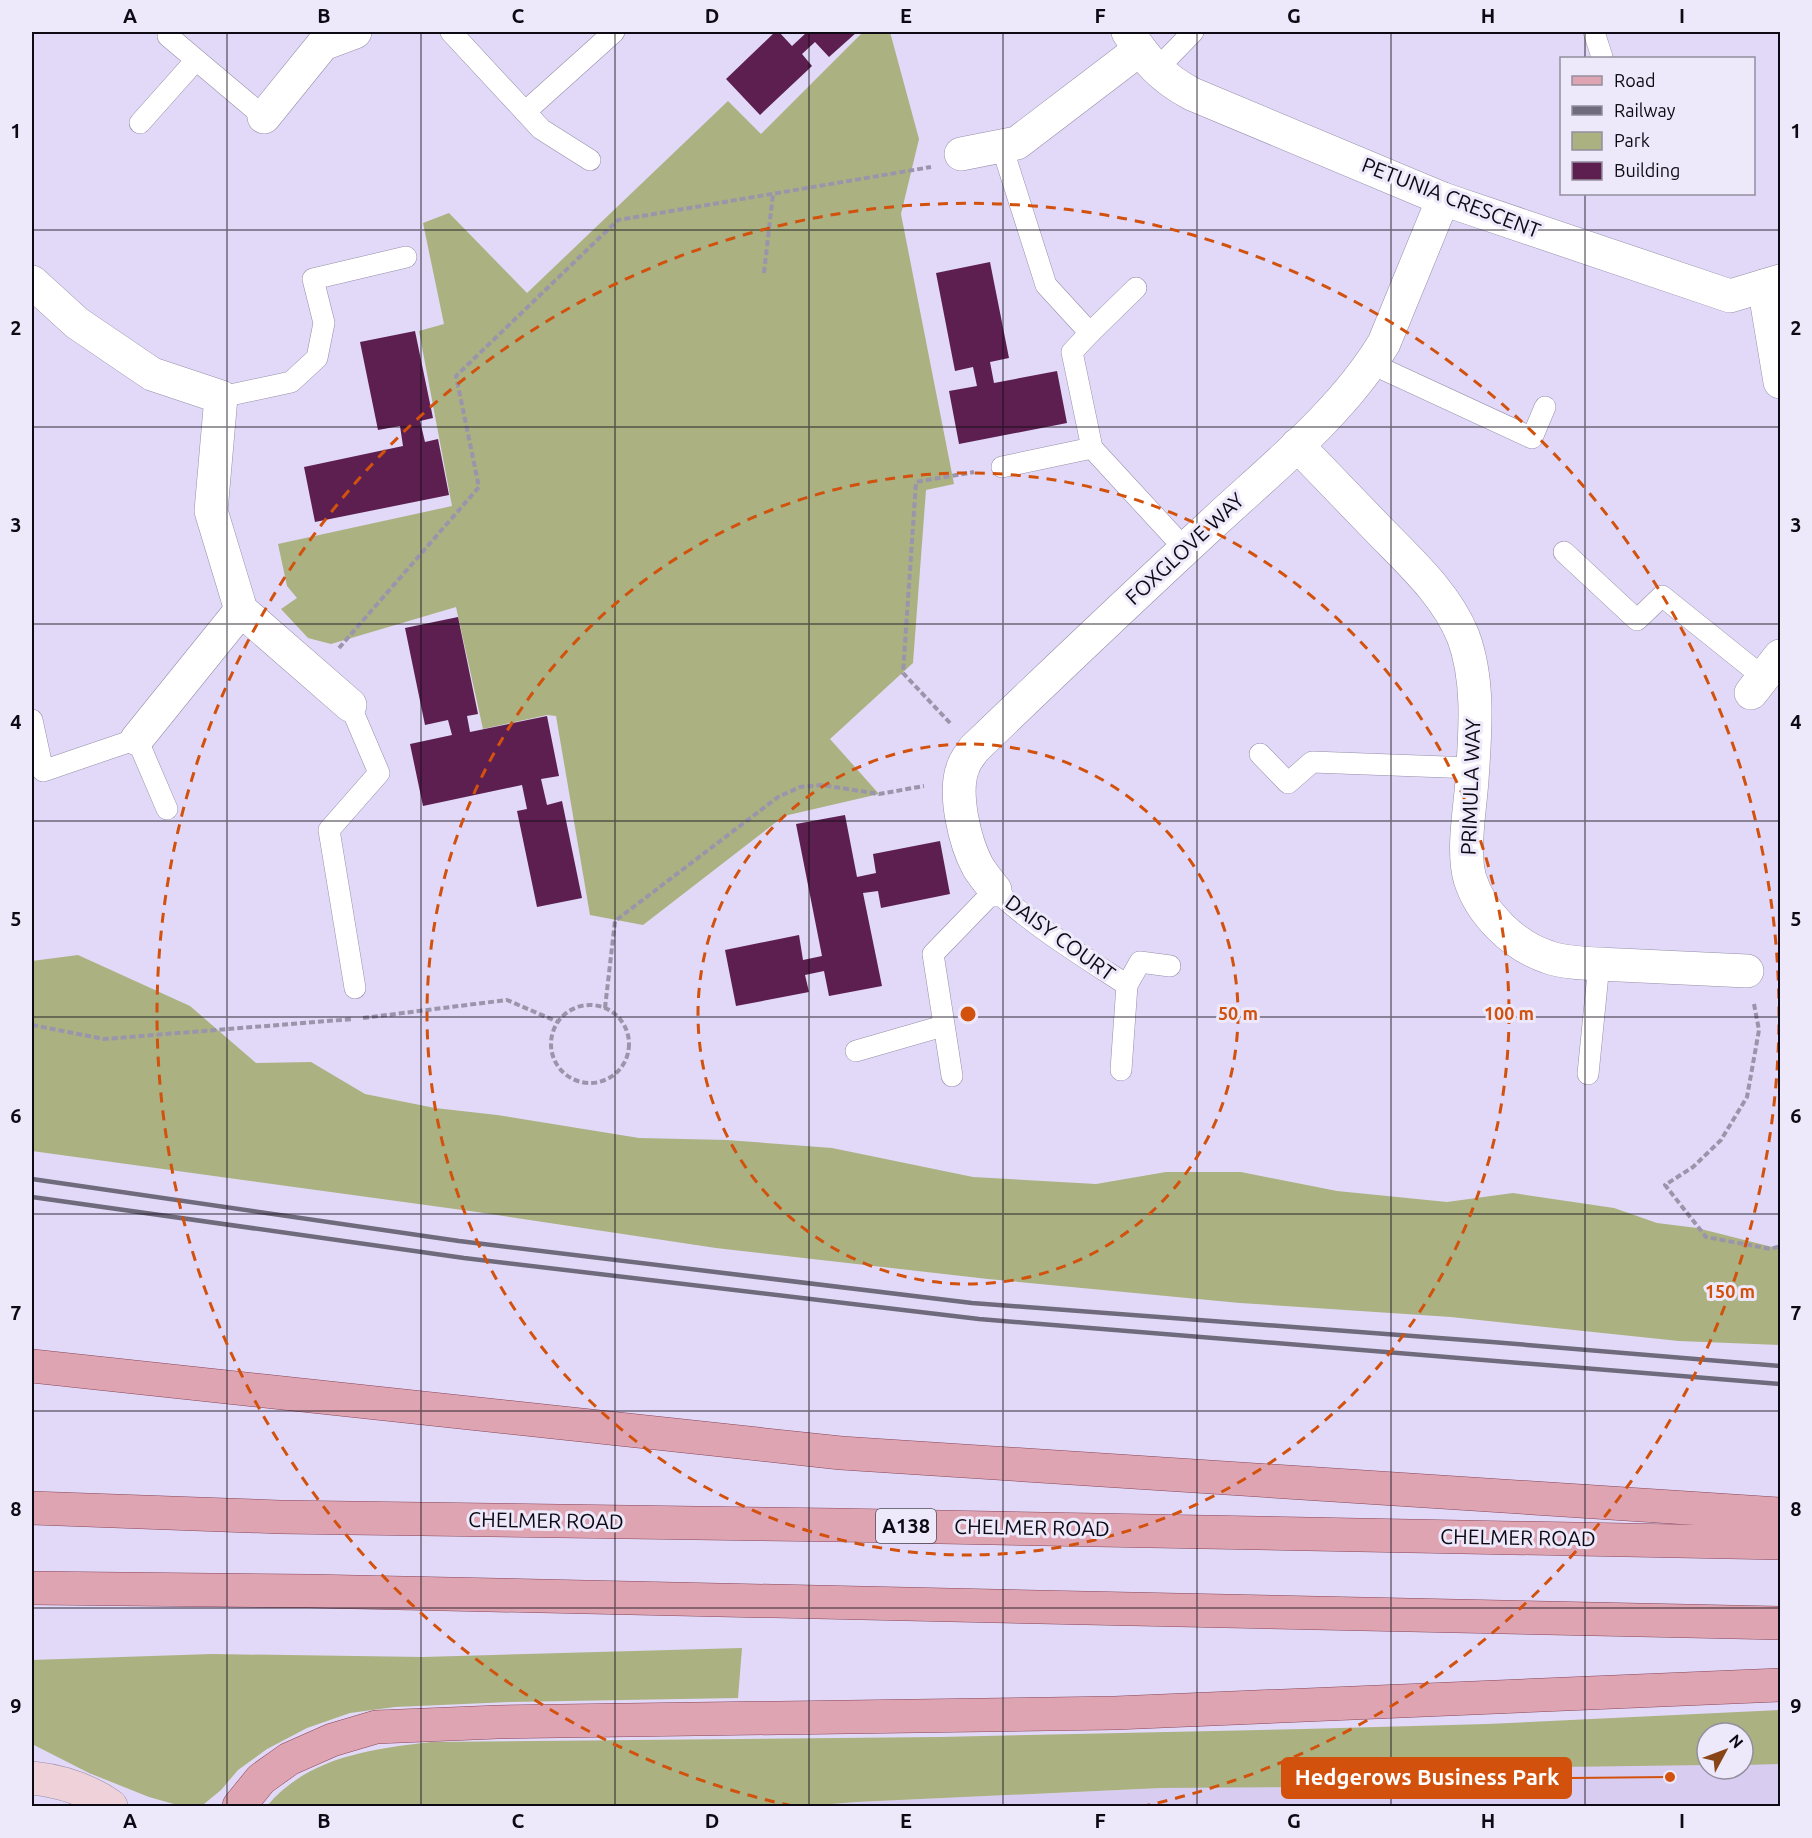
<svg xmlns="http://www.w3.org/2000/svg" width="1812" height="1838" font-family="Ubuntu,sans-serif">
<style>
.built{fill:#d8cdf1}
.green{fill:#abb181}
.building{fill:#5c1f4f}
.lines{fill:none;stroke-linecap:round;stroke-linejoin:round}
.lane-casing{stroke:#968ea9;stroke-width:22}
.street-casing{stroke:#968ea9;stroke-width:34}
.secondary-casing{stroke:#968ea9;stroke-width:34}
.primary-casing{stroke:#87465a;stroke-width:34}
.path{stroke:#9b95ac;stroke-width:4;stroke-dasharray:6 3;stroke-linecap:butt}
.lane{stroke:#fff;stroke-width:21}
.street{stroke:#fff;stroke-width:33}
.secondary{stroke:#efd1d9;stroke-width:33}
.primary{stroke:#dfa4b2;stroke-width:33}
.rail{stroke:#706a7d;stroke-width:4.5}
.grid{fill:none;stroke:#0d0a14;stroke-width:1.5;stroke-opacity:0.55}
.ring{fill:none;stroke:#d2510d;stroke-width:3;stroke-dasharray:10 8}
.labels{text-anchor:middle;stroke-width:6;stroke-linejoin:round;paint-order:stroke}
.shield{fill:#ede8fa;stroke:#504d59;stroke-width:1.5}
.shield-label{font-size:20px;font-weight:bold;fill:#0d0a14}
.street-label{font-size:21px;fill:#0d0a14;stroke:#ede8fa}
.centre{fill:#d2510d;stroke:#ede8fa;stroke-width:3}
.ring-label{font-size:18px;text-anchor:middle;font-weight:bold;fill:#d2510d;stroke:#ede8fa;stroke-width:6;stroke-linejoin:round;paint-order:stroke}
.leader{fill:none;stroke:#d2510d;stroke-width:2}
.callout-dot{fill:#d2510d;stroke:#ede8fa;stroke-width:2}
.callout{fill:#d2510d;stroke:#d2510d;stroke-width:2}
.callout-label{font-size:22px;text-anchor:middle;font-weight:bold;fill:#fff}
.neatline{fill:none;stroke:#0d0a14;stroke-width:2}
.grid-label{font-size:20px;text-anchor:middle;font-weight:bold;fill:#0d0a14}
</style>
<rect width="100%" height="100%" fill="#e1d9f7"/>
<polygon class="built" points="1780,1756 1780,1806 807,1806 856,1802 1161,1788 1312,1786 1561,1767 1707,1760 1707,1769 1743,1769 1743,1758"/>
<g class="green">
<polygon points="863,32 890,32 919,139 901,214 954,484 926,490 913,663 830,739 879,794 784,816 643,925 590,915 556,716 547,715 483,729 456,607 331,644 308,638 281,609 297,598 287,586 278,544 452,506 419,331 444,324 423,223 449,213 527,293 728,101 761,134"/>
<polygon points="78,955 190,1006 256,1063 311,1062 365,1094 435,1108 497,1115 639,1138 727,1140 832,1148 973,1177 1096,1184 1166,1172 1241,1172 1337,1191 1447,1202 1513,1193 1614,1208 1657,1223 1697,1228 1780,1249 1780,1345 1679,1341 1451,1317 1240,1303 988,1279 716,1248 477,1212 32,1151 32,961"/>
<polygon points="742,1648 738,1698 509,1702 395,1707 350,1713 307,1728 267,1749 238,1770 221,1790 204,1804 181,1806 149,1797 89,1773 32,1744 32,1660 212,1654 423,1657"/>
<path d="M1780,1710V1764L1743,1765V1733H1707V1765L1561,1767L1558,1785L1161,1788L856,1802L807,1806H267C308,1757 371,1749 431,1742L940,1737L1304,1729L1487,1724Z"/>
</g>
<g class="building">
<polygon points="775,32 779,32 792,46 806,33 805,32 857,32 829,57 815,42 802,54 812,66 760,115 726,79"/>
<polygon points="990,262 1009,358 990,362 994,383 1057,371 1067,423 959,444 949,391 977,386 973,367 955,371 936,273"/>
<polygon points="415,331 433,418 420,421 425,442 438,439 449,495 315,522 304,467 403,446 400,426 378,430 360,342"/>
<polygon points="458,617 478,714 467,716 470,732 547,716 559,776 541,779 547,805 562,801 582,898 537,907 517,811 527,809 522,785 423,806 410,744 452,735 448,720 425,725 405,628"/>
<polygon points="845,815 857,877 876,873 873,854 940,841 950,894 881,908 878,891 863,893 882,986 829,996 824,971 805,975 809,992 736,1006 725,950 799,935 803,960 822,956 796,824"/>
</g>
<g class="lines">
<g class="lane-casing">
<g id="lane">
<polyline points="451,32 541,129 590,160"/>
<polyline points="1594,32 1602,57"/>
<polyline points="168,36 264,117"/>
<polyline points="1156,70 1193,32"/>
<polyline points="525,112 614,32"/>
<polyline points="140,123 196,60"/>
<polyline points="1002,147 1046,285 1090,333 1136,288"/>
<polyline points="1090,333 1072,352 1092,448"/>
<polyline points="1372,364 1532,438 1545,407"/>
<polyline points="221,397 291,382 317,358 324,323 313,279 406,257"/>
<polyline points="1002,467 1092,448 1185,549"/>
<polyline points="1564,552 1637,620 1662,596 1763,677"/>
<polyline points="350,705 379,773 329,830 355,988"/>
<polyline points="32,720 43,771 137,739 167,809"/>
<polyline points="1260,754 1288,783 1312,762 1473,768"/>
<polyline points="1127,985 1140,962 1170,966"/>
<polyline points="856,1051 943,1026"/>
<polyline points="1588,1074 1599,964"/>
<path d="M952,1076L933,954L995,890C1035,927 1081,955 1127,985L1121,1070"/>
</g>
</g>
<g class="street-casing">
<g id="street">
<path d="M1128,32C1146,60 1162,78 1192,94L1443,199L1730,296L1780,281"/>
<polyline points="264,117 323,44 355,32"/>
<polyline points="961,154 1017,143 1139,50"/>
<polyline points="32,282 77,323 152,374 221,397 211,511 241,610 350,705"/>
<polyline points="1764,286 1780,382"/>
<path d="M1297,445C1324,473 1352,502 1379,530C1410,562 1446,594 1463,636C1480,681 1475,734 1472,780C1470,810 1462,851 1470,879C1481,914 1514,946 1548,957C1566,964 1600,964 1620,965C1662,967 1704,969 1747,971"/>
<polyline points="1751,693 1780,656"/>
<polyline points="137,739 241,610"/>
<path d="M995,890C989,882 983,875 978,867C965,843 952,791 964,765C966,759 971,754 974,749C1053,673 1132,598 1212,524C1271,469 1342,413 1384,343L1443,199"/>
</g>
</g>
<g class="secondary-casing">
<path id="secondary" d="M32,1778C61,1781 87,1789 111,1806"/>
</g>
<g class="primary-casing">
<g id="primary">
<polyline points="32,1366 841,1453 1780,1514"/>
<polyline points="32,1508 280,1517 837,1525 1780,1543"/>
<polyline points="32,1588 309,1591 1780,1623"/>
<polyline points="239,1806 261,1779 289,1759 332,1740 376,1727 498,1722 1115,1713 1780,1685"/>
</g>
</g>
<g class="path">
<polyline points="764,273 773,194"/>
<polyline points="339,648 479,487 456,376 618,220 931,167"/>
<polyline points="950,723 903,673 916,482 974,472"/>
<polyline points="1754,1004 1759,1030 1747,1097 1721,1140 1693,1167 1665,1185 1706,1237 1771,1249 1780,1246"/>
<circle cx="590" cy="1044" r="39"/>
<polyline points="605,1008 615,921 778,797 800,787 822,785 879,794 924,786"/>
<polyline points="363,1018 507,1000 558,1022"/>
<polyline points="32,1025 104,1039 353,1019"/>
</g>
<use href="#lane" class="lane"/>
<use href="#street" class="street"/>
<use href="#secondary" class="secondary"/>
<use href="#primary" class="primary"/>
<g class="rail">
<polyline points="32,1179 459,1241 972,1303 1492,1342 1780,1366"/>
<polyline points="32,1197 464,1258 979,1319 1780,1384"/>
</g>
</g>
<path class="grid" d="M227,32V1806M421,32V1806M615,32V1806M809,32V1806M1003,32V1806M1197,32V1806M1391,32V1806M1585,32V58M1585,194V1806M32,230H1780M32,427H1780M32,624H1780M32,821H1780M32,1017H1780M32,1214H1780M32,1411H1780M32,1608H1780"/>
<g class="ring">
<circle cx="968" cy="1014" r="270"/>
<circle cx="968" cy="1014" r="541"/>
<path d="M792 1806A811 811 0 1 1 1144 1806"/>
</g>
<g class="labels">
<rect class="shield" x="876" y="1509" width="60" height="34" rx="4.5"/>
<g class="shield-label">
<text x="906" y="1533">A138</text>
</g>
<g class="street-label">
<text transform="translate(1451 198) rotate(21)" y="7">PETUNIA CRESCENT</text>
<text transform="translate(1185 549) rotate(-43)" y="7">FOXGLOVE WAY</text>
<text transform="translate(1471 787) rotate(-88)" y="7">PRIMULA WAY</text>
<text transform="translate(1060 938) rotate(36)" y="7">DAISY COURT</text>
<text transform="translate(546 1521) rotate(1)" y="7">CHELMER ROAD</text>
<text transform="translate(1032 1528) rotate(1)" y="7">CHELMER ROAD</text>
<text transform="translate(1518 1538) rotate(1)" y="7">CHELMER ROAD</text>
</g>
</g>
<circle cx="968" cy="1014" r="9" class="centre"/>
<g class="ring-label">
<text x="1238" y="1020">50 m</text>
<text x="1509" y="1020">100 m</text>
<text x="1730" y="1298">150 m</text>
</g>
<path class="leader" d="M1670 1777L1571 1778"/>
<circle class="callout-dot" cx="1670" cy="1777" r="6"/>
<rect class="callout" x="1282" y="1758" width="289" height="40" rx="6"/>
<g class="callout-label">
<text x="1427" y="1785">Hedgerows Business Park</text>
</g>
<rect width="1812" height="1838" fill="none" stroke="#ede8fa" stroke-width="66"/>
<rect x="1560" y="57" width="195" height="138" fill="#ede8fa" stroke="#938f9e" stroke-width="1.5"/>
<rect x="1572" y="76" width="30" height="9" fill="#dfa4b2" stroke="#938f9e" stroke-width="1.5"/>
<text x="1614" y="87" font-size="18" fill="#0d0a14">Road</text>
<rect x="1572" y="106" width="30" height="9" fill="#706a7d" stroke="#938f9e" stroke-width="1.5"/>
<text x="1614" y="117" font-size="18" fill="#0d0a14">Railway</text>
<rect x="1572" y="132" width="30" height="18" fill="#abb181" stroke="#938f9e" stroke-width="1.5"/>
<text x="1614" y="147" font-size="18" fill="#0d0a14">Park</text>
<rect x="1572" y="162" width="30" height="18" fill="#5c1f4f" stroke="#938f9e" stroke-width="1.5"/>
<text x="1614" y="177" font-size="18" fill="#0d0a14">Building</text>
<g transform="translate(1725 1751) rotate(49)"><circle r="28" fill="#ede8fa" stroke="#938f9e" stroke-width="1.5"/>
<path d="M0-4.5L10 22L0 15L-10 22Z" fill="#884517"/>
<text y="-9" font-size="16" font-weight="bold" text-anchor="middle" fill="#0d0a14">N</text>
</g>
<rect x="33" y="33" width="1746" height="1772" class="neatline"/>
<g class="grid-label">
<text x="130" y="23">A</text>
<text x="324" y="23">B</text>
<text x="518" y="23">C</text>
<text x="712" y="23">D</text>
<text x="906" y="23">E</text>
<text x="1100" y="23">F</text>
<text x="1294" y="23">G</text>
<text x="1488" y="23">H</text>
<text x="1682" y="23">I</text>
<text x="16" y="138">1</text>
<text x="1796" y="138">1</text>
<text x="16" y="335">2</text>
<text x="1796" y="335">2</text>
<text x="16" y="532">3</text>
<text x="1796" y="532">3</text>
<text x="16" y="729">4</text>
<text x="1796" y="729">4</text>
<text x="16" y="926">5</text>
<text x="1796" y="926">5</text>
<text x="16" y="1123">6</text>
<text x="1796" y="1123">6</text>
<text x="16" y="1320">7</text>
<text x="1796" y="1320">7</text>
<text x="16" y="1516">8</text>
<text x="1796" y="1516">8</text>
<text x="16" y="1713">9</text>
<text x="1796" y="1713">9</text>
<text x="130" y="1828">A</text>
<text x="324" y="1828">B</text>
<text x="518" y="1828">C</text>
<text x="712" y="1828">D</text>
<text x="906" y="1828">E</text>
<text x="1100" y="1828">F</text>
<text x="1294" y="1828">G</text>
<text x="1488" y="1828">H</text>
<text x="1682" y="1828">I</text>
</g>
</svg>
